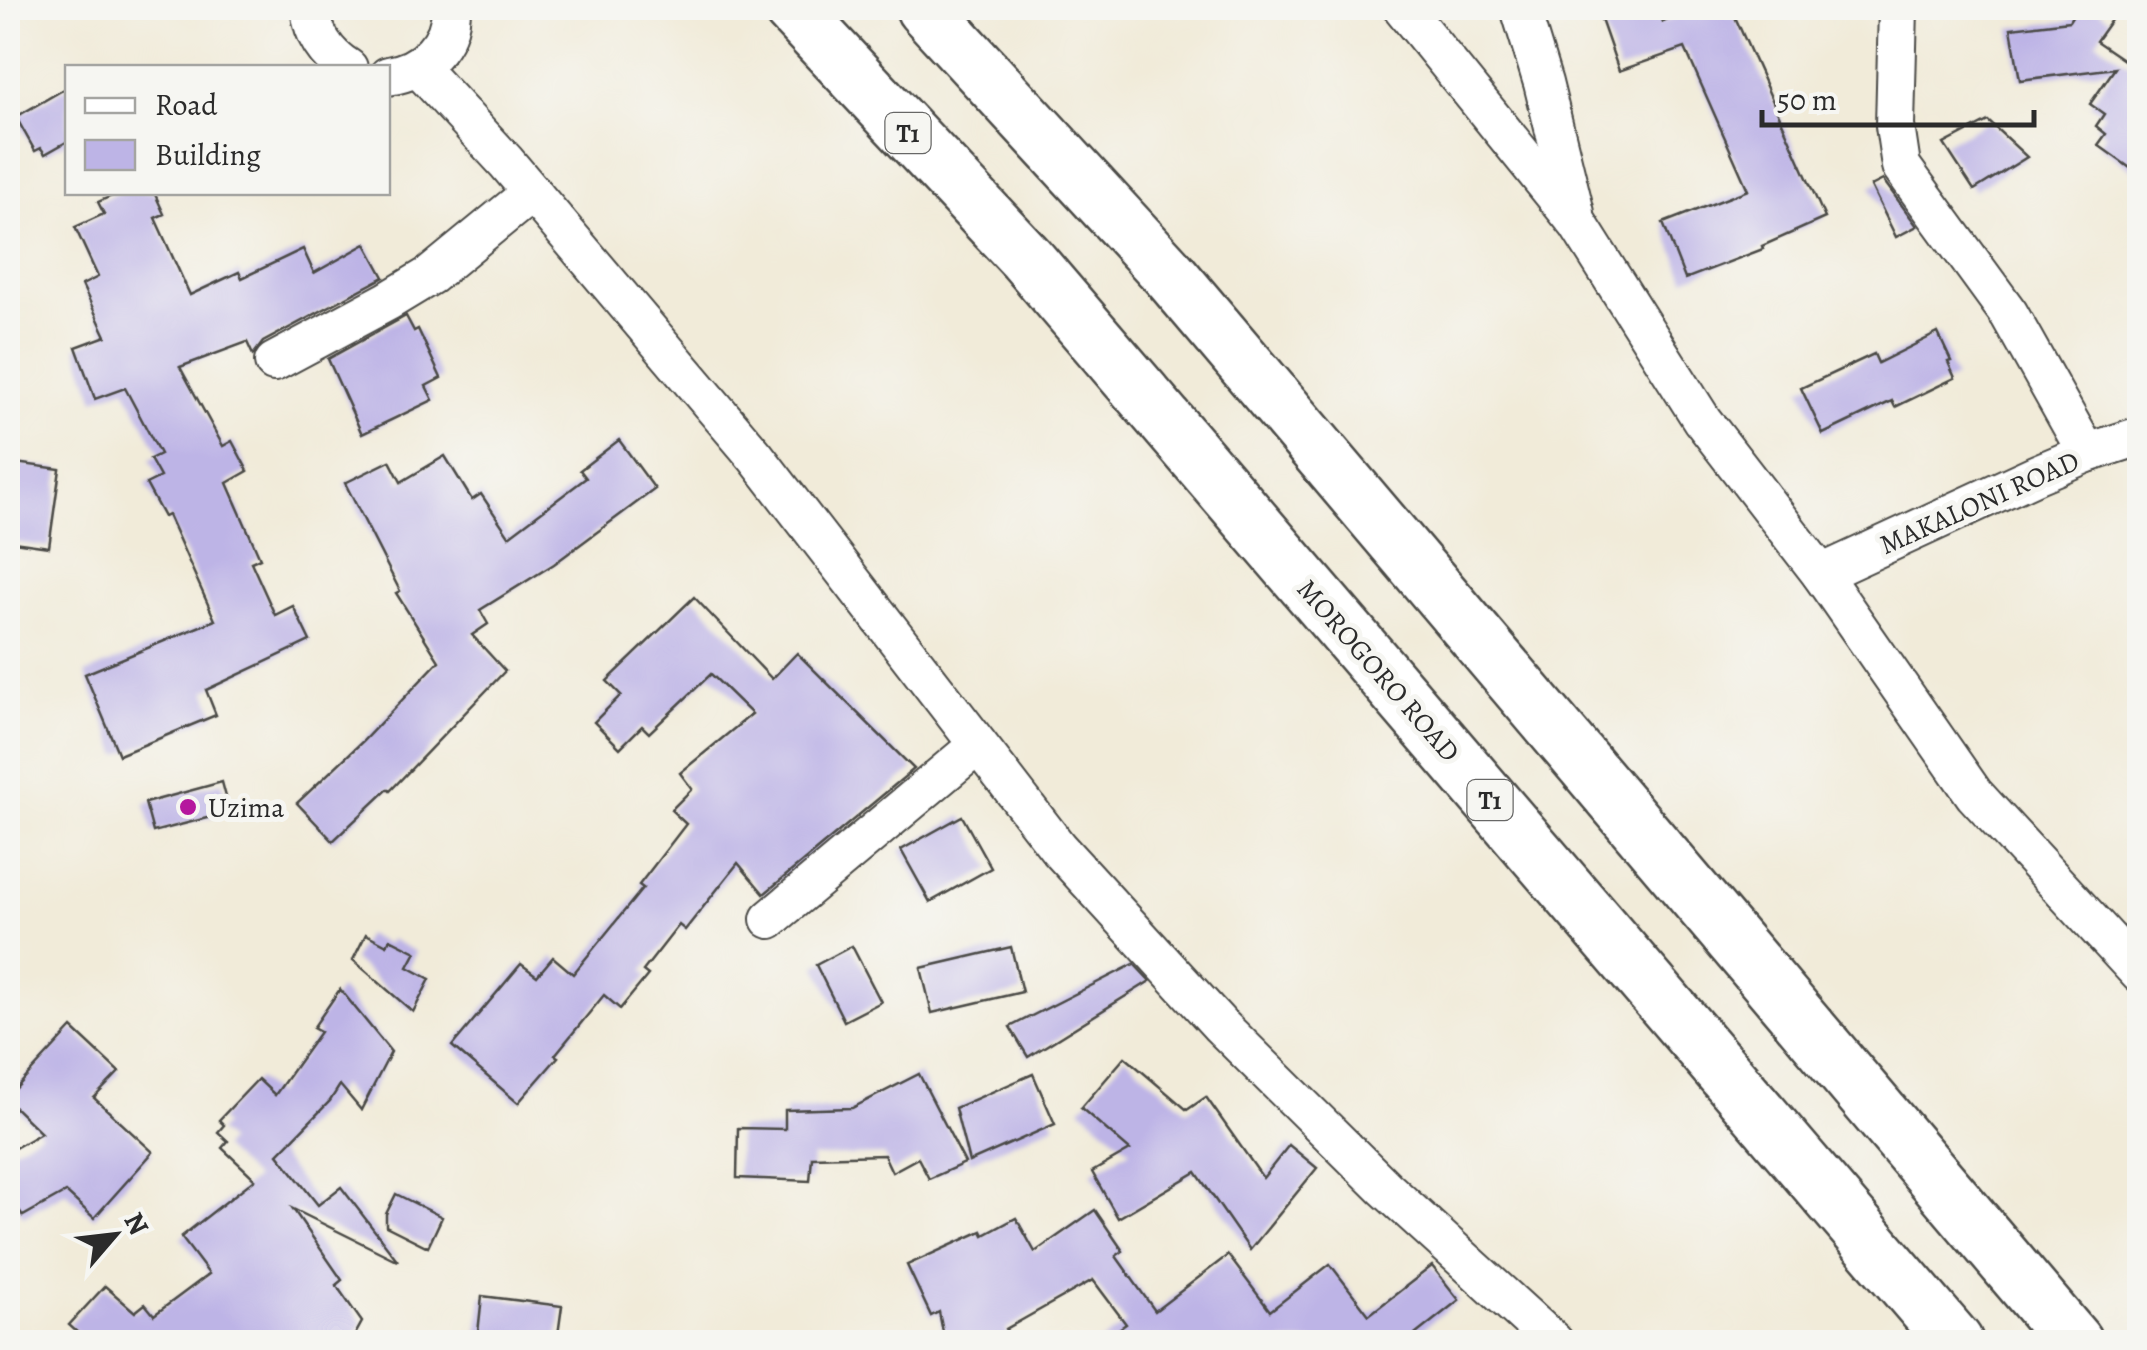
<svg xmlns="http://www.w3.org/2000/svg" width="2147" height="1350" font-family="Alegreya,serif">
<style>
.building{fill:#bdb4e6}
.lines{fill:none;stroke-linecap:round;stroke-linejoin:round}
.minor-casing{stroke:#494845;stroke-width:42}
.trunk-casing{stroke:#494845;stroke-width:60}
.minor{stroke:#fff;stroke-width:38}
.trunk{stroke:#fff;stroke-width:55}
.poi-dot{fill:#b5179e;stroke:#f6f6f2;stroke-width:4}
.labels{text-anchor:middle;stroke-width:10;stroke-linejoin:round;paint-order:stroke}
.shield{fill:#f6f6f2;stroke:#686867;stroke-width:2.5}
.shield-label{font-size:25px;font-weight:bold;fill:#2b2b2b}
.street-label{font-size:28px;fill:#2b2b2b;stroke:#f6f6f2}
.poi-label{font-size:28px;fill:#2b2b2b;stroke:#f6f6f2;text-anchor:start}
</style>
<rect width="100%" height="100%" fill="#f6f6f2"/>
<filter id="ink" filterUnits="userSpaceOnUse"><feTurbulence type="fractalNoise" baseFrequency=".01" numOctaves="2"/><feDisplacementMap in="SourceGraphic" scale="20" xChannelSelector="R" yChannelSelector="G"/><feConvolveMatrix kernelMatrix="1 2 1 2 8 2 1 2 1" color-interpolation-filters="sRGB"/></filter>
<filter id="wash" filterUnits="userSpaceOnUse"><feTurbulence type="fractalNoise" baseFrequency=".0048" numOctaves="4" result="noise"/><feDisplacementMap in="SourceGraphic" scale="40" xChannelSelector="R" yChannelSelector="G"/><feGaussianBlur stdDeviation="2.25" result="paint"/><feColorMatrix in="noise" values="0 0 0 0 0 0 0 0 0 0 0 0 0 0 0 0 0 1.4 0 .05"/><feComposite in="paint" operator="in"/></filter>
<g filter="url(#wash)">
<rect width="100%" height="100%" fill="#f1ebd9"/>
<g id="blocks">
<g class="building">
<polygon points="1597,8 1658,8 1663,22 1695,8 1731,8 1825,218 1762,246 1763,249 1685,279 1663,223 1748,190 1685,48 1619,71"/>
<polygon points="2077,8 2095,8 2111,20 2096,41 2140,71 2140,175 2098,145 2106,134 2096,126 2104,114 2090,104 2115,68 2020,80 2011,28 2069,21"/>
<polygon points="68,87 68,141 45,154 41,148 35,151 16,117"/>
<polygon points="1988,121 2027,157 1974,190 1944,144"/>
<polygon points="1883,180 1917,226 1896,237 1871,186"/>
<polygon points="120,192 154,192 164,214 155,218 190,295 239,272 242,278 303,249 314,273 366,244 384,277 263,342 253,355 247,342 180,367 223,446 232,441 248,471 227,483 260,558 251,562 275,615 293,606 310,641 206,690 216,715 119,755 85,674 215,620 168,515 164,517 146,484 160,477 150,459 160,454 125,388 95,399 76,347 106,336 82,285 98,277 75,227 104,214 98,202"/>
<polygon points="406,316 414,331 418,329 441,378 426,386 433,400 362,434 328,359"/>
<polygon points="1938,333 1951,361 1948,362 1955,378 1895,407 1892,401 1823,434 1801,388 1874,354 1878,363"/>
<polygon points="619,440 655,489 554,564 480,610 488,624 472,635 505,671 390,791 388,789 333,841 297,803 363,741 439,661 396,593 400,591 345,483 390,461 401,482 445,456 472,500 481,494 509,536 586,478 580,470"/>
<polygon points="8,462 60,469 49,547 13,542 16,520 8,519"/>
<polygon points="694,597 772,679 797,653 914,769 764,894 738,863 685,930 679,925 643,971 648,975 620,1009 604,995 555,1055 558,1057 518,1103 452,1046 521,964 537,976 553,957 573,974 643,888 639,885 686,824 671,810 692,789 680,773 752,714 711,674 649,733 642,726 620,748 594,722 621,695 607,681"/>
<polygon points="222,782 230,812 153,832 145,803"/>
<polygon points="962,816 991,868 930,902 901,850"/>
<polygon points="366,934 387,945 390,939 416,952 408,967 430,979 413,1012 353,960"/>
<polygon points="852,946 881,1002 844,1021 816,965"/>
<polygon points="1011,947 1022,992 932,1013 921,968"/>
<polygon points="1134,964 1150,981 1028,1057 1010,1027"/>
<polygon points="340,989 391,1052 361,1110 340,1085 330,1101 278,1154 318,1205 341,1187 398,1261 293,1209 342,1280 336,1285 362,1322 351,1342 88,1342 69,1325 105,1286 135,1312 145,1304 154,1315 209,1274 181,1237 255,1179 222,1148 228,1141 218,1132 224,1125 219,1120 258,1079 275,1095 320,1032 313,1028"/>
<polygon points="72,1028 119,1072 94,1098 153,1152 94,1218 66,1192 23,1216 17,1207 8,1213 8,1152 41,1133 8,1101 8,1097"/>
<polygon points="1125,1057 1187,1110 1206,1097 1263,1178 1289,1145 1317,1168 1250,1250 1196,1172 1118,1218 1092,1172 1130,1150 1081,1108"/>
<polygon points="919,1074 965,1163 929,1179 918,1158 892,1172 884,1155 812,1157 810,1181 737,1178 738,1128 785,1129 785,1110 852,1108"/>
<polygon points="1033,1074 1055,1124 969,1162 955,1108"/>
<polygon points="396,1194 442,1217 428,1247 386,1226 386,1214"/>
<polygon points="1095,1210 1123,1251 1116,1256 1155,1311 1228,1255 1270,1311 1330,1264 1369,1315 1432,1266 1459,1300 1406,1342 1100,1342 1126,1324 1093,1280 1006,1329 1009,1342 945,1342 939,1312 931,1316 907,1265 982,1231 984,1235 1016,1218 1035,1252"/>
<polygon points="482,1296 562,1306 557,1342 477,1342"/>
</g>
</g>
</g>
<g filter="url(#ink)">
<use href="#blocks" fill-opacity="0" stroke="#494845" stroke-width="2.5"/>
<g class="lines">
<g class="minor-casing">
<g id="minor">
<path d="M310,8C313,34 325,54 348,68"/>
<polyline points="1403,8 1578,224 1702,420 1821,574 1974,794 2140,974"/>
<polyline points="1520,8 1543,83 1575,213"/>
<polyline points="1898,8 1895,126 1901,166 2009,314 2087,453"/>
<polyline points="418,67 506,162 756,457 1058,848 1220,1025 1385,1188 1554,1342"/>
<path d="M388,76C423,71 451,44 451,8"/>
<polyline points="274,362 388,301 431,275 531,193"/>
<polyline points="1821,574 2037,474 2087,453 2140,436"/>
<polyline points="770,919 978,745"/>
</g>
</g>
<g class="trunk-casing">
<g id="trunk">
<polyline points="791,8 1026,258 1955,1342"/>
<polyline points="924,8 1170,275 2074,1342"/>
</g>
</g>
<use href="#minor" class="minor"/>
<use href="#trunk" class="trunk"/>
</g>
</g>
<circle class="poi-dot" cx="188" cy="807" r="10"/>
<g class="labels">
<g class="shield">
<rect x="885.5" y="113" width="45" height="40" rx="8"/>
<rect x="1467.5" y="780" width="45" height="40" rx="8"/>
</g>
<g class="shield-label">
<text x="908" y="142">T1</text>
<text x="1490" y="809">T1</text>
</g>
<g class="street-label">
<text transform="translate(1979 502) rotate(-24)" y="10">MAKALONI ROAD</text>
<text transform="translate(1379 670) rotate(49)" y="10">MOROGORO ROAD</text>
</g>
<g class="poi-label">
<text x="208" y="817">Uzima</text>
</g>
</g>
<rect width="2147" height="1350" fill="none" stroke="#f6f6f2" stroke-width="40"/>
<rect x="65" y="65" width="325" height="130" fill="#f6f6f2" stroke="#a5a5a2" stroke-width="2.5"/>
<rect x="85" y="98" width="50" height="15" fill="#ffffff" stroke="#a5a5a2" stroke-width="2.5"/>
<text x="155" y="115" font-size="30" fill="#2b2b2b">Road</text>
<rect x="85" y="140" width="50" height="30" fill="#bdb4e6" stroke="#a5a5a2" stroke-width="2.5"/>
<text x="155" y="165" font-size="30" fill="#2b2b2b">Building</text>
<g transform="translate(115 1235) rotate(62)" stroke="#f6f6f2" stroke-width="8" paint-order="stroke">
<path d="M0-8L18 38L0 25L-18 38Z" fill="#2b2b2b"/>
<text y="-15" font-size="28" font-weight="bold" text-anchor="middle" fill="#2b2b2b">N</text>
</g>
<path d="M1762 110v15h272v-15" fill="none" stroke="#2b2b2b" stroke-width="5"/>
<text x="1777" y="110" font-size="30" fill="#2b2b2b" stroke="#f6f6f2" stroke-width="8" paint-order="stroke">50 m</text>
</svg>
